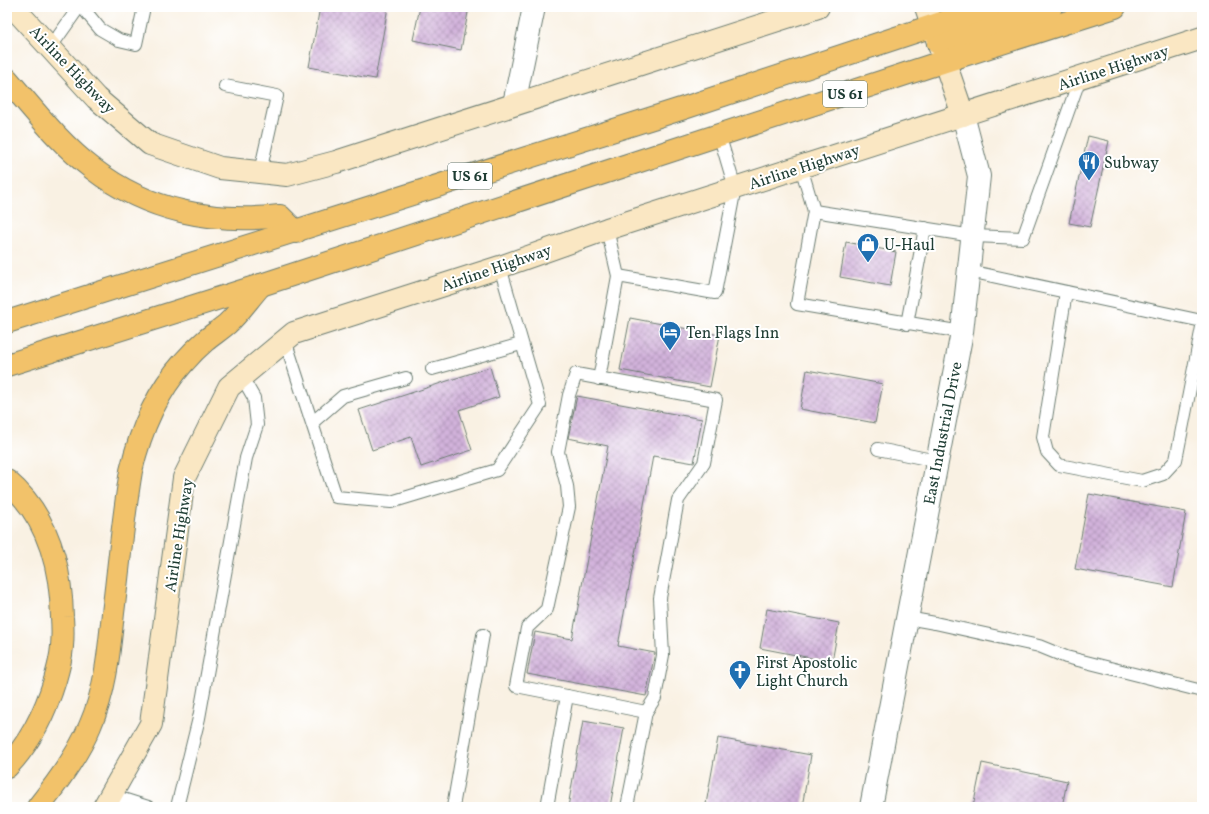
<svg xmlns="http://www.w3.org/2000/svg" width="1209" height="814" font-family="Vollkorn,serif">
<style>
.building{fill:url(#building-cross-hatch)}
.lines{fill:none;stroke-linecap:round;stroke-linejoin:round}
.lane-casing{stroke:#6b7c71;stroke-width:14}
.street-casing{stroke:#6b7c71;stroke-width:24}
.secondary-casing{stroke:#6b7c71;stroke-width:24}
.highway-casing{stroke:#6b7c71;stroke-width:24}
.lane{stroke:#fff;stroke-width:12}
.street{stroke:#fff;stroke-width:22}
.secondary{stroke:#fae7c3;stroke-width:22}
.highway{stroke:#f2c26a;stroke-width:22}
.labels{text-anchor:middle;stroke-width:4;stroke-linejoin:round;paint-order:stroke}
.shield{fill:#fff;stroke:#627771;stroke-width:1}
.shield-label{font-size:15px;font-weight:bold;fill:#1f3d34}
.street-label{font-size:16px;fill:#1f3d34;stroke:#fff}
.poi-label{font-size:16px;fill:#1f3d34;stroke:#fff;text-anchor:start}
</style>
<defs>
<pattern id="building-cross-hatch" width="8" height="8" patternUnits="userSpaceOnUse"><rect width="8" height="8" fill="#d2b2db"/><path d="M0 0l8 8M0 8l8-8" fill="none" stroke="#aa92b2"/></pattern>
</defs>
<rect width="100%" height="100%" fill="#fff"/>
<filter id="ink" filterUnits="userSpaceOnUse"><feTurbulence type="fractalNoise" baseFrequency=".025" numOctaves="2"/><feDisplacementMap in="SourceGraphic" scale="8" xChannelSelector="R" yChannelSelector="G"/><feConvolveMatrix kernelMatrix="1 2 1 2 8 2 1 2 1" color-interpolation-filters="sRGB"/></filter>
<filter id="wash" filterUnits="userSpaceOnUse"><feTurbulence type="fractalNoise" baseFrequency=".012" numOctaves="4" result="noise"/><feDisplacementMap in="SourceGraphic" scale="16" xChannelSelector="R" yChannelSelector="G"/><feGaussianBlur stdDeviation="0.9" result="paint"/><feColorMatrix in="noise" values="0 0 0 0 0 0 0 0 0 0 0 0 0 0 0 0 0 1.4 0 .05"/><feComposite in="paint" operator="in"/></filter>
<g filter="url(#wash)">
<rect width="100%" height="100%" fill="#f9f1e3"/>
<g id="blocks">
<g class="building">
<polygon points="320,7 388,7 375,79 309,67"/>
<polygon points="420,7 469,7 461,50 413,40"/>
<polygon points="1088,136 1109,141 1090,227 1069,223"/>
<polygon points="846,242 896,252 890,286 840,277"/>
<polygon points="630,318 720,335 710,387 620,370"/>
<polygon points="490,367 499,397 459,410 472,450 421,467 411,437 372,450 359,410"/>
<polygon points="807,370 883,384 875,423 800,409"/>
<polygon points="577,396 702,419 694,463 653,456 618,646 655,653 646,696 527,674 535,632 572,639 608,446 568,438"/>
<polygon points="1089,494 1186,512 1173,587 1075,569"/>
<polygon points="767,609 839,623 832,662 760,648"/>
<polygon points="583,721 624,728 610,807 568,807"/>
<polygon points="718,738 811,755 802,807 721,807 706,804"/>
<polygon points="982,763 1067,781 1062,807 973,807"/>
</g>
</g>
</g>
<g filter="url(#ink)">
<use href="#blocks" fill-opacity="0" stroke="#6b7c71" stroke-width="1"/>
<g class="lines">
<g class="lane-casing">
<g id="lane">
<polyline points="82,7 100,29 119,40 136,44 144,7"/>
<polyline points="50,48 79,7"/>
<polyline points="225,86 277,96 260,172"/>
<polyline points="801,167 814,211"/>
<polyline points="607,229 618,276"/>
<polyline points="969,271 1202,321"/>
<polyline points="1066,292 1043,437 1047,452 1059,465 1142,481 1163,474 1176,460 1202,327"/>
<polyline points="907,324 925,228"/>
<polyline points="962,332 797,304 814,211 973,236 1023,238 1080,78"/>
<polyline points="285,340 336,497 391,502 497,470 540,405 500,267"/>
<polyline points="432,369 521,344"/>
<polyline points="599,379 618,276 715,293 735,188 719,134"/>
<polyline points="313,422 343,396 406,378"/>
<polyline points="878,449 937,461"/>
<polyline points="907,618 935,623 1039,646 1066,657 1202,691"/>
<polyline points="567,696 646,712"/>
<polyline points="110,795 148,807"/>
<polyline points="177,807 199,718 246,458 257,425 254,398 242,377"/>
<polyline points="453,807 483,635"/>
<polyline points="547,807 567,696 516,686 527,628 547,609 569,507 567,486 558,452 569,395 576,374 716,400 704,463 678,500 660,598 663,655 655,698 646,712 627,807"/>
</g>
</g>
<g class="street-casing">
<g id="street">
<polyline points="514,104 534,7"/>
<polyline points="871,807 962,332 979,176 963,115"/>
</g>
</g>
<g class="secondary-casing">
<g id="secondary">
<polyline points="13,7 96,98 150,144 220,168 287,175 336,162 818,7"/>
<polyline points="926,7 963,115"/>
<polyline points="104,807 151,724 184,478 229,387 294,333 500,267 607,229 1202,38"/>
</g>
</g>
<g class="highway-casing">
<g id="highway">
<polyline points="938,43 1051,7"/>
<path d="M7,79C34,110 60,144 93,169C147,211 214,224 280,216L296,232"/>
<polyline points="7,322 684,108 990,7"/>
<polyline points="7,365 261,285 945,61 1115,7"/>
<path d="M7,481C47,515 61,566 62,617C63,631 63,646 60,660C59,666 57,673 55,680C45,713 31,742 7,767"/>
<path d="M38,807C58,782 78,755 90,726C106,690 109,651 113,613C119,566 123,518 131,471C140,432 156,393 184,362C190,355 198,347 205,341C212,335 220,330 227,324C240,312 250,297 261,285"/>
</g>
</g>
<use href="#lane" class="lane"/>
<use href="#street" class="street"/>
<use href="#secondary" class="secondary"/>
<use href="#highway" class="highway"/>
</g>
</g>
<defs>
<g id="restaurant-pin" transform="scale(1.15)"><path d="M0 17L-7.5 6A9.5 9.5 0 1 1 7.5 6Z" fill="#1f6fb2" stroke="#fff"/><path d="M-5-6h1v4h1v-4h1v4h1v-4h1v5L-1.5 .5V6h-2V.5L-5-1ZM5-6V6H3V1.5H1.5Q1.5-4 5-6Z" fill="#fff"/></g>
<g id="shop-pin" transform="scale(1.15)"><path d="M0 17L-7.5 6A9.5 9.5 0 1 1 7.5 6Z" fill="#1f6fb2" stroke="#fff"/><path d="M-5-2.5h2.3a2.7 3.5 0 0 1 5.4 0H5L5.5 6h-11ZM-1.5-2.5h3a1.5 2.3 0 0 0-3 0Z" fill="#fff"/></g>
<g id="hotel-pin" transform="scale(1.15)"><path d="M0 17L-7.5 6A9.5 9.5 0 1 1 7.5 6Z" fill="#1f6fb2" stroke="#fff"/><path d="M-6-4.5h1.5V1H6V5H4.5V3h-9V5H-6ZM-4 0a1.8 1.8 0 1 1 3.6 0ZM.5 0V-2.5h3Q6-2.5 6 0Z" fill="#fff"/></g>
<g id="church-pin" transform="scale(1.15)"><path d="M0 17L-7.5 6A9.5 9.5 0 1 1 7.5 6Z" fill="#1f6fb2" stroke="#fff"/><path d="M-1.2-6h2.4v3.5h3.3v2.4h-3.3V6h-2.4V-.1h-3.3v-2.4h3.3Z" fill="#fff"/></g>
</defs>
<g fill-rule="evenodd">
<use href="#restaurant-pin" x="1089" y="162"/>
<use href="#shop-pin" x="868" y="244"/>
<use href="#hotel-pin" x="670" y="332"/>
<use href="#church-pin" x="740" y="671"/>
</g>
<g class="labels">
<g class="shield">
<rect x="823" y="81" width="44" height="26" rx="3"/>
<rect x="448" y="163" width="44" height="26" rx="3"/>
</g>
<g class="shield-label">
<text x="845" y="99">US 61</text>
<text x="470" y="181">US 61</text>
</g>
<g class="street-label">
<text transform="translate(1113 67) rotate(-18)" y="6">Airline Highway</text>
<text transform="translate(73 69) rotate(46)" y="6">Airline Highway</text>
<text transform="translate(804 166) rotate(-18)" y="6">Airline Highway</text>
<text transform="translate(496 267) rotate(-19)" y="6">Airline Highway</text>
<text transform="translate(942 433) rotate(-79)" y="6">East Industrial Drive</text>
<text transform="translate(178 535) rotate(-81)" y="6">Airline Highway</text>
</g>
<g class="poi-label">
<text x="1104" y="168">Subway</text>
<text x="884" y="250">U-Haul</text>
<text x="686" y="338">Ten Flags Inn</text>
<text x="756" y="668">First Apostolic<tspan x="756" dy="18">Light Church</tspan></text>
</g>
</g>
<rect width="1209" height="814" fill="none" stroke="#fff" stroke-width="24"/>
</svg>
